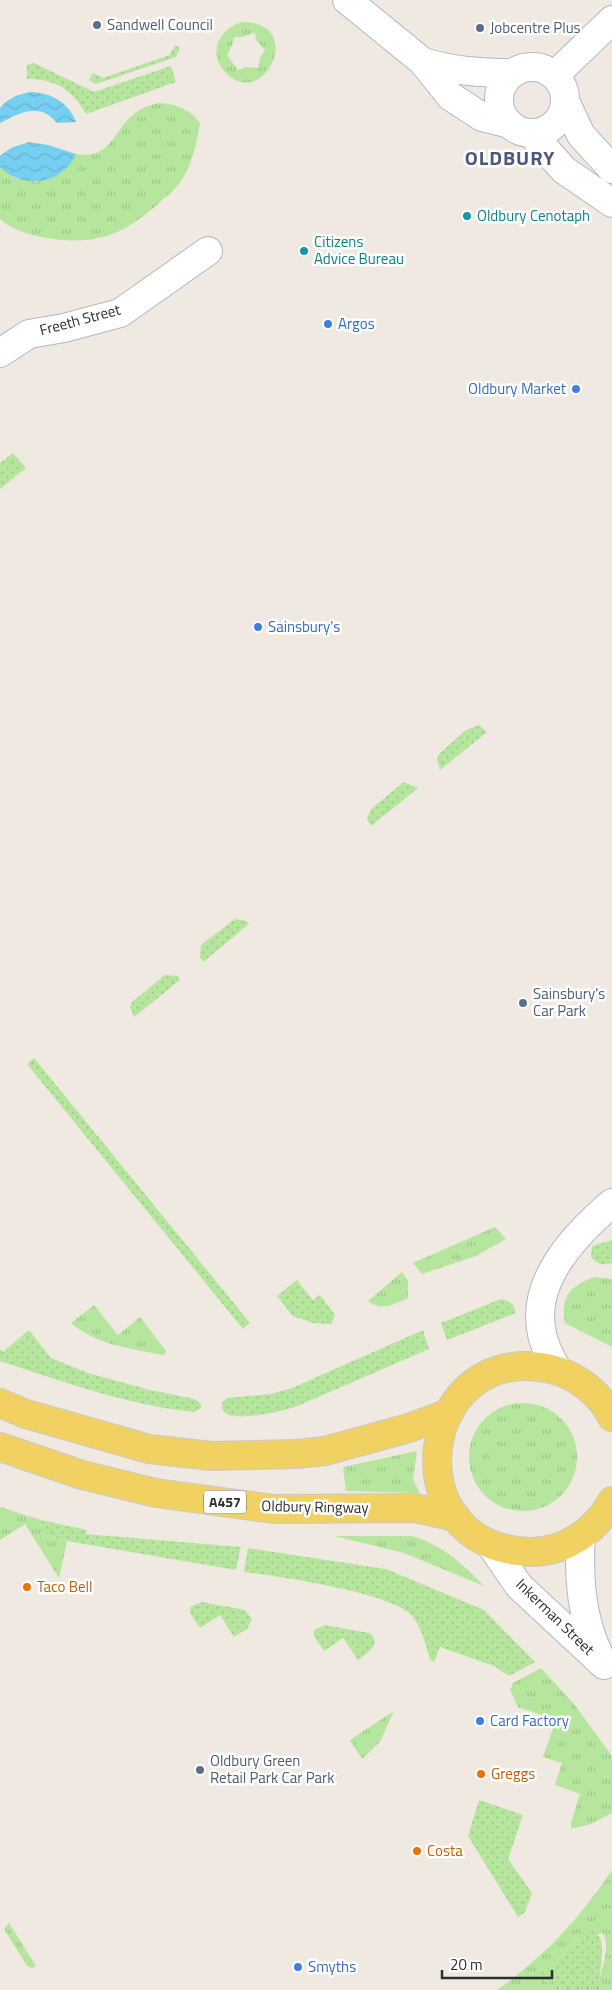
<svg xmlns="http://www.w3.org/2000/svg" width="612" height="1990" font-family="'Titillium Web',sans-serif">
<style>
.grass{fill:url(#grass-tufts);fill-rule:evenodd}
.garden{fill:url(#garden-dots)}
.water{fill:url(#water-waves)}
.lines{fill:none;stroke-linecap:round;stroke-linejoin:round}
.minor-casing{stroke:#b4b7c1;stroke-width:30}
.tertiary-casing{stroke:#b4b7c1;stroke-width:30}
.secondary-casing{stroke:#b4b7c1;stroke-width:30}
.primary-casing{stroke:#c9c9c9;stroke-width:30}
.minor{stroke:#fff;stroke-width:28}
.tertiary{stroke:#fff;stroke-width:28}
.secondary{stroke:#fff;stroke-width:28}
.primary{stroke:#f2d163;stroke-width:28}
.service-dot{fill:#5c6f8a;stroke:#fff;stroke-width:2}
.culture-dot{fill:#0f9aa8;stroke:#fff;stroke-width:2}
.shop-dot{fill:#3f7fe0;stroke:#fff;stroke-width:2}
.food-dot{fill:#e8710a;stroke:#fff;stroke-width:2}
.labels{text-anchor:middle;stroke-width:5;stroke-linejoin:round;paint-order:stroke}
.shield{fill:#fff;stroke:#6d6d6d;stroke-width:1}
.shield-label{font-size:14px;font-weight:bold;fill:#2e2e2e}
.service-label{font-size:15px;fill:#4e5e75;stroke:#fff;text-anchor:start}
.culture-label{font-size:15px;fill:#0d838f;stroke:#fff;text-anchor:start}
.street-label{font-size:15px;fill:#2e2e2e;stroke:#fff}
.shop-label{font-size:15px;fill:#366cbe;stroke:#fff;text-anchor:start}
.food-label{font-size:15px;fill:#c56008;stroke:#fff;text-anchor:start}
.district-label{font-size:20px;font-weight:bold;letter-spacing:1px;fill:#4d5680;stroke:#fff}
</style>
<defs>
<pattern id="grass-tufts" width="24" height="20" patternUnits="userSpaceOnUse" patternTransform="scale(1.25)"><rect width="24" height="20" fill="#b6e59e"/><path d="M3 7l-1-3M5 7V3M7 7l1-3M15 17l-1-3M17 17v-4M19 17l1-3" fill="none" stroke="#9dc588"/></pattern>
<pattern id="garden-dots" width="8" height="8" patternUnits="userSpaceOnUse" patternTransform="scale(1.25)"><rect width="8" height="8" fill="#b6e59e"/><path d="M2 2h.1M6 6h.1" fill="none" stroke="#9dc588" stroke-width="1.8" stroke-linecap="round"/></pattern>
<pattern id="water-waves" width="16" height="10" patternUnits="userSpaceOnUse" patternTransform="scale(1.25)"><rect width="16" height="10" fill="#75cff0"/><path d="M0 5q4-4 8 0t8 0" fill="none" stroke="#66b2ce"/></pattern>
</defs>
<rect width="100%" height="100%" fill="#efe9e1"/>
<g class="grass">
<path d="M242,22C308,22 263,113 225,72C207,53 220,28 242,22ZM255,33L256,40L265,50L260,58L258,68L246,67L238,70L227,55L233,43L234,37H242Z"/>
<path d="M159,103C176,104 190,109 200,123C197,142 193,161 183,178C177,188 168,195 160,202C126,233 99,245 53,239C34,236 15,232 0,219V167L15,178L37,182L73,159L76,154C112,160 113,130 134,114C141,108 150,105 159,103Z"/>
<polygon points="495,1227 506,1239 476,1256 422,1274 413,1263"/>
<path d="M402,1272L408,1281V1298C395,1304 381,1312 368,1301Z"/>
<path d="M594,1277L612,1279V1347L565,1323C560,1297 570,1286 594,1277Z"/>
<path d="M94,1305L118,1335L140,1317L166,1351L164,1355C131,1349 97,1345 71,1323Z"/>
<circle cx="523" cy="1457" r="54"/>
<polygon points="417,1451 413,1479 420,1493 346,1491 343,1467"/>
<polygon points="0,1507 41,1520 44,1534 67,1541 59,1578 25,1524 0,1540"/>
<path d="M334,1536H412C442,1545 462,1563 484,1586L404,1553Z"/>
<polygon points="541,1668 574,1704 612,1756 612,1813 591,1824 571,1829 571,1823 580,1794 555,1785 562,1763 543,1757 556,1720 518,1707 510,1690 513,1683"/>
<polygon points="394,1711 380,1742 362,1759 350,1740"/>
<path d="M612,1870V1990H598C599,1970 612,1951 603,1933L577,1938L556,1962L539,1975L554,1990H497C544,1957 581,1917 612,1870Z"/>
<polygon points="9,1923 36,1966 32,1968 27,1966 4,1929"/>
</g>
<g class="garden">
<polygon points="175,45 180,48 176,57 96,84 89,80 93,73 103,78 170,55"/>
<path d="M34,63L94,92L171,66L176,82L86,114C73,90 54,78 27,79V65Z"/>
<polygon points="13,453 26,468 0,489 0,463"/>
<polygon points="479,725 487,732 440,770 437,759 439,754 466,730"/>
<polygon points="404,782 418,788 371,826 367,819 371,809"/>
<polygon points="235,919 246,921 249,924 203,962 200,957 201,945"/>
<polygon points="165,975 177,976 180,980 134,1017 130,1007 132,1002"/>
<polygon points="34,1058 250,1323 243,1329 27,1064"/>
<path d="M612,1240V1263C604,1266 596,1264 591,1257L592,1246Z"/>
<polygon points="297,1280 313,1300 320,1295 335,1315 331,1324 313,1323 293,1316 277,1296"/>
<path d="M501,1299C510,1301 514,1304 516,1313L447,1340L441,1323Z"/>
<path d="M29,1330L51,1358L88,1373L150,1390L195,1399L201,1404V1408L194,1412C127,1405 64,1382 0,1361V1349L3,1352Z"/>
<path d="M423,1330L429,1349L295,1407C284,1410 226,1426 222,1408C221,1403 224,1400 227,1398L271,1394L292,1388Z"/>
<polygon points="41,1520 87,1530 86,1534 241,1547 236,1570 67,1541 44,1534"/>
<path d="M248,1548L386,1569L484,1610L535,1662L509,1676L494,1666L440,1647L434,1662L430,1660C426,1645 421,1623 408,1612C378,1591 283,1577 244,1572Z"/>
<polygon points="202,1602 245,1610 252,1619 247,1629 234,1637 220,1615 200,1628 190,1613 190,1607"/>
<path d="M325,1625L369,1633C383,1643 368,1653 358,1660L343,1638L324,1651L314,1636V1630Z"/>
<polygon points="479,1800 523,1815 508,1859 532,1893 525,1912 518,1917 468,1836"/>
<path d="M585,1930C612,1928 599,1967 599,1990H554L538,1975L556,1962Z"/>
</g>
<g class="water">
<path d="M31,92C51,93 69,102 76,122L57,123C40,102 21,112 0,123V108C8,98 19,94 31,92Z"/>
<path d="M29,142L48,145L76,154C62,185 23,190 0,167V156L11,148Z"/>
</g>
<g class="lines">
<g class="minor-casing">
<g id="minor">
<polyline points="0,353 29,334 64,328 120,313 208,251"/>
<path d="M558,1371C550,1357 543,1344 541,1328C533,1278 577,1233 612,1203"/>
</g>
</g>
<g class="tertiary-casing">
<g id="tertiary">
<polyline points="555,75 612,20"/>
<path d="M581,1537C578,1578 582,1622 601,1659"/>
<polyline points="490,1544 519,1586 604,1665"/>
</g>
</g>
<g class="secondary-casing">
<g id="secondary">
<polyline points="347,0 423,62 450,96 482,117 510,124"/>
<path d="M423,62C453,71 480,73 512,73"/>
<circle cx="532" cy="100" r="33"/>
<polyline points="565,101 581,135 612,169"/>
<polyline points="531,133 564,170 612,203"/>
</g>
</g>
<g class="primary-casing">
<g id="primary">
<polyline points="0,1403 26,1414 149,1449 212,1456 297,1454 325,1451 409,1428 449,1413"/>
<path d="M612,1417C601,1394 576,1375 551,1369C419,1339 389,1546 529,1552C564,1553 597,1530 612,1501"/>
<polyline points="0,1447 82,1475 156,1493 274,1509 415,1508 456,1517"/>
</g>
</g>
<use href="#minor" class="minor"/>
<use href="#tertiary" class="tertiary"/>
<use href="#secondary" class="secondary"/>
<use href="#primary" class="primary"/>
</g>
<g class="service-dot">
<circle cx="97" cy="25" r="5"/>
<circle cx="480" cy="28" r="5"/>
<circle cx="523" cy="1003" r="5"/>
<circle cx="200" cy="1770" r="5"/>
</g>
<g class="culture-dot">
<circle cx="467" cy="216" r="5"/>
<circle cx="304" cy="251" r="5"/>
</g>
<g class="shop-dot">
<circle cx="328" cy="324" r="5"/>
<circle cx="576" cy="389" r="5"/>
<circle cx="258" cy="627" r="5"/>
<circle cx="480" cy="1721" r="5"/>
<circle cx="298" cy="1967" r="5"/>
</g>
<g class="food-dot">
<circle cx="27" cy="1587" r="5"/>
<circle cx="481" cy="1774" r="5"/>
<circle cx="417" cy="1851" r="5"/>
</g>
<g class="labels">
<rect class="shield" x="204" y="1490.5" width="42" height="23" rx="4"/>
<g class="shield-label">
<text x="225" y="1507">A457</text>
</g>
<g class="service-label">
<text x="107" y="30">Sandwell Council</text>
<text x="490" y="33">Jobcentre Plus</text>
<text x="533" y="999">Sainsbury's<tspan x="533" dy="17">Car Park</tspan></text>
<text x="210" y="1766">Oldbury Green<tspan x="210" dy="17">Retail Park Car Park</tspan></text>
</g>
<g class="culture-label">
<text x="477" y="221">Oldbury Cenotaph</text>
<text x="314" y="247">Citizens<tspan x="314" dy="17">Advice Bureau</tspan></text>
</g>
<g class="street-label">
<text transform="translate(80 320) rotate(-15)" y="5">Freeth Street</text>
<text transform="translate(315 1507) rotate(1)" y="5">Oldbury Ringway</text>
<text transform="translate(555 1617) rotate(44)" y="5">Inkerman Street</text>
</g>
<g class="shop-label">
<text x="338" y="329">Argos</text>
<text x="566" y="394" text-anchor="end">Oldbury Market</text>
<text x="268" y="632">Sainsbury's</text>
<text x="490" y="1726">Card Factory</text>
<text x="308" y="1972">Smyths</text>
</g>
<g class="food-label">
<text x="37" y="1592">Taco Bell</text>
<text x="491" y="1779">Greggs</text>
<text x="427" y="1856">Costa</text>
</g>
<g class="district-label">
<text x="510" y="165">OLDBURY</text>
</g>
</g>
<path d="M442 1970v8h110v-8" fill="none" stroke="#2e2e2e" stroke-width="2.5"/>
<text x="450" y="1970" font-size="15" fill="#2e2e2e" stroke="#ffffff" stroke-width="4" paint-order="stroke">20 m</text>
</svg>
